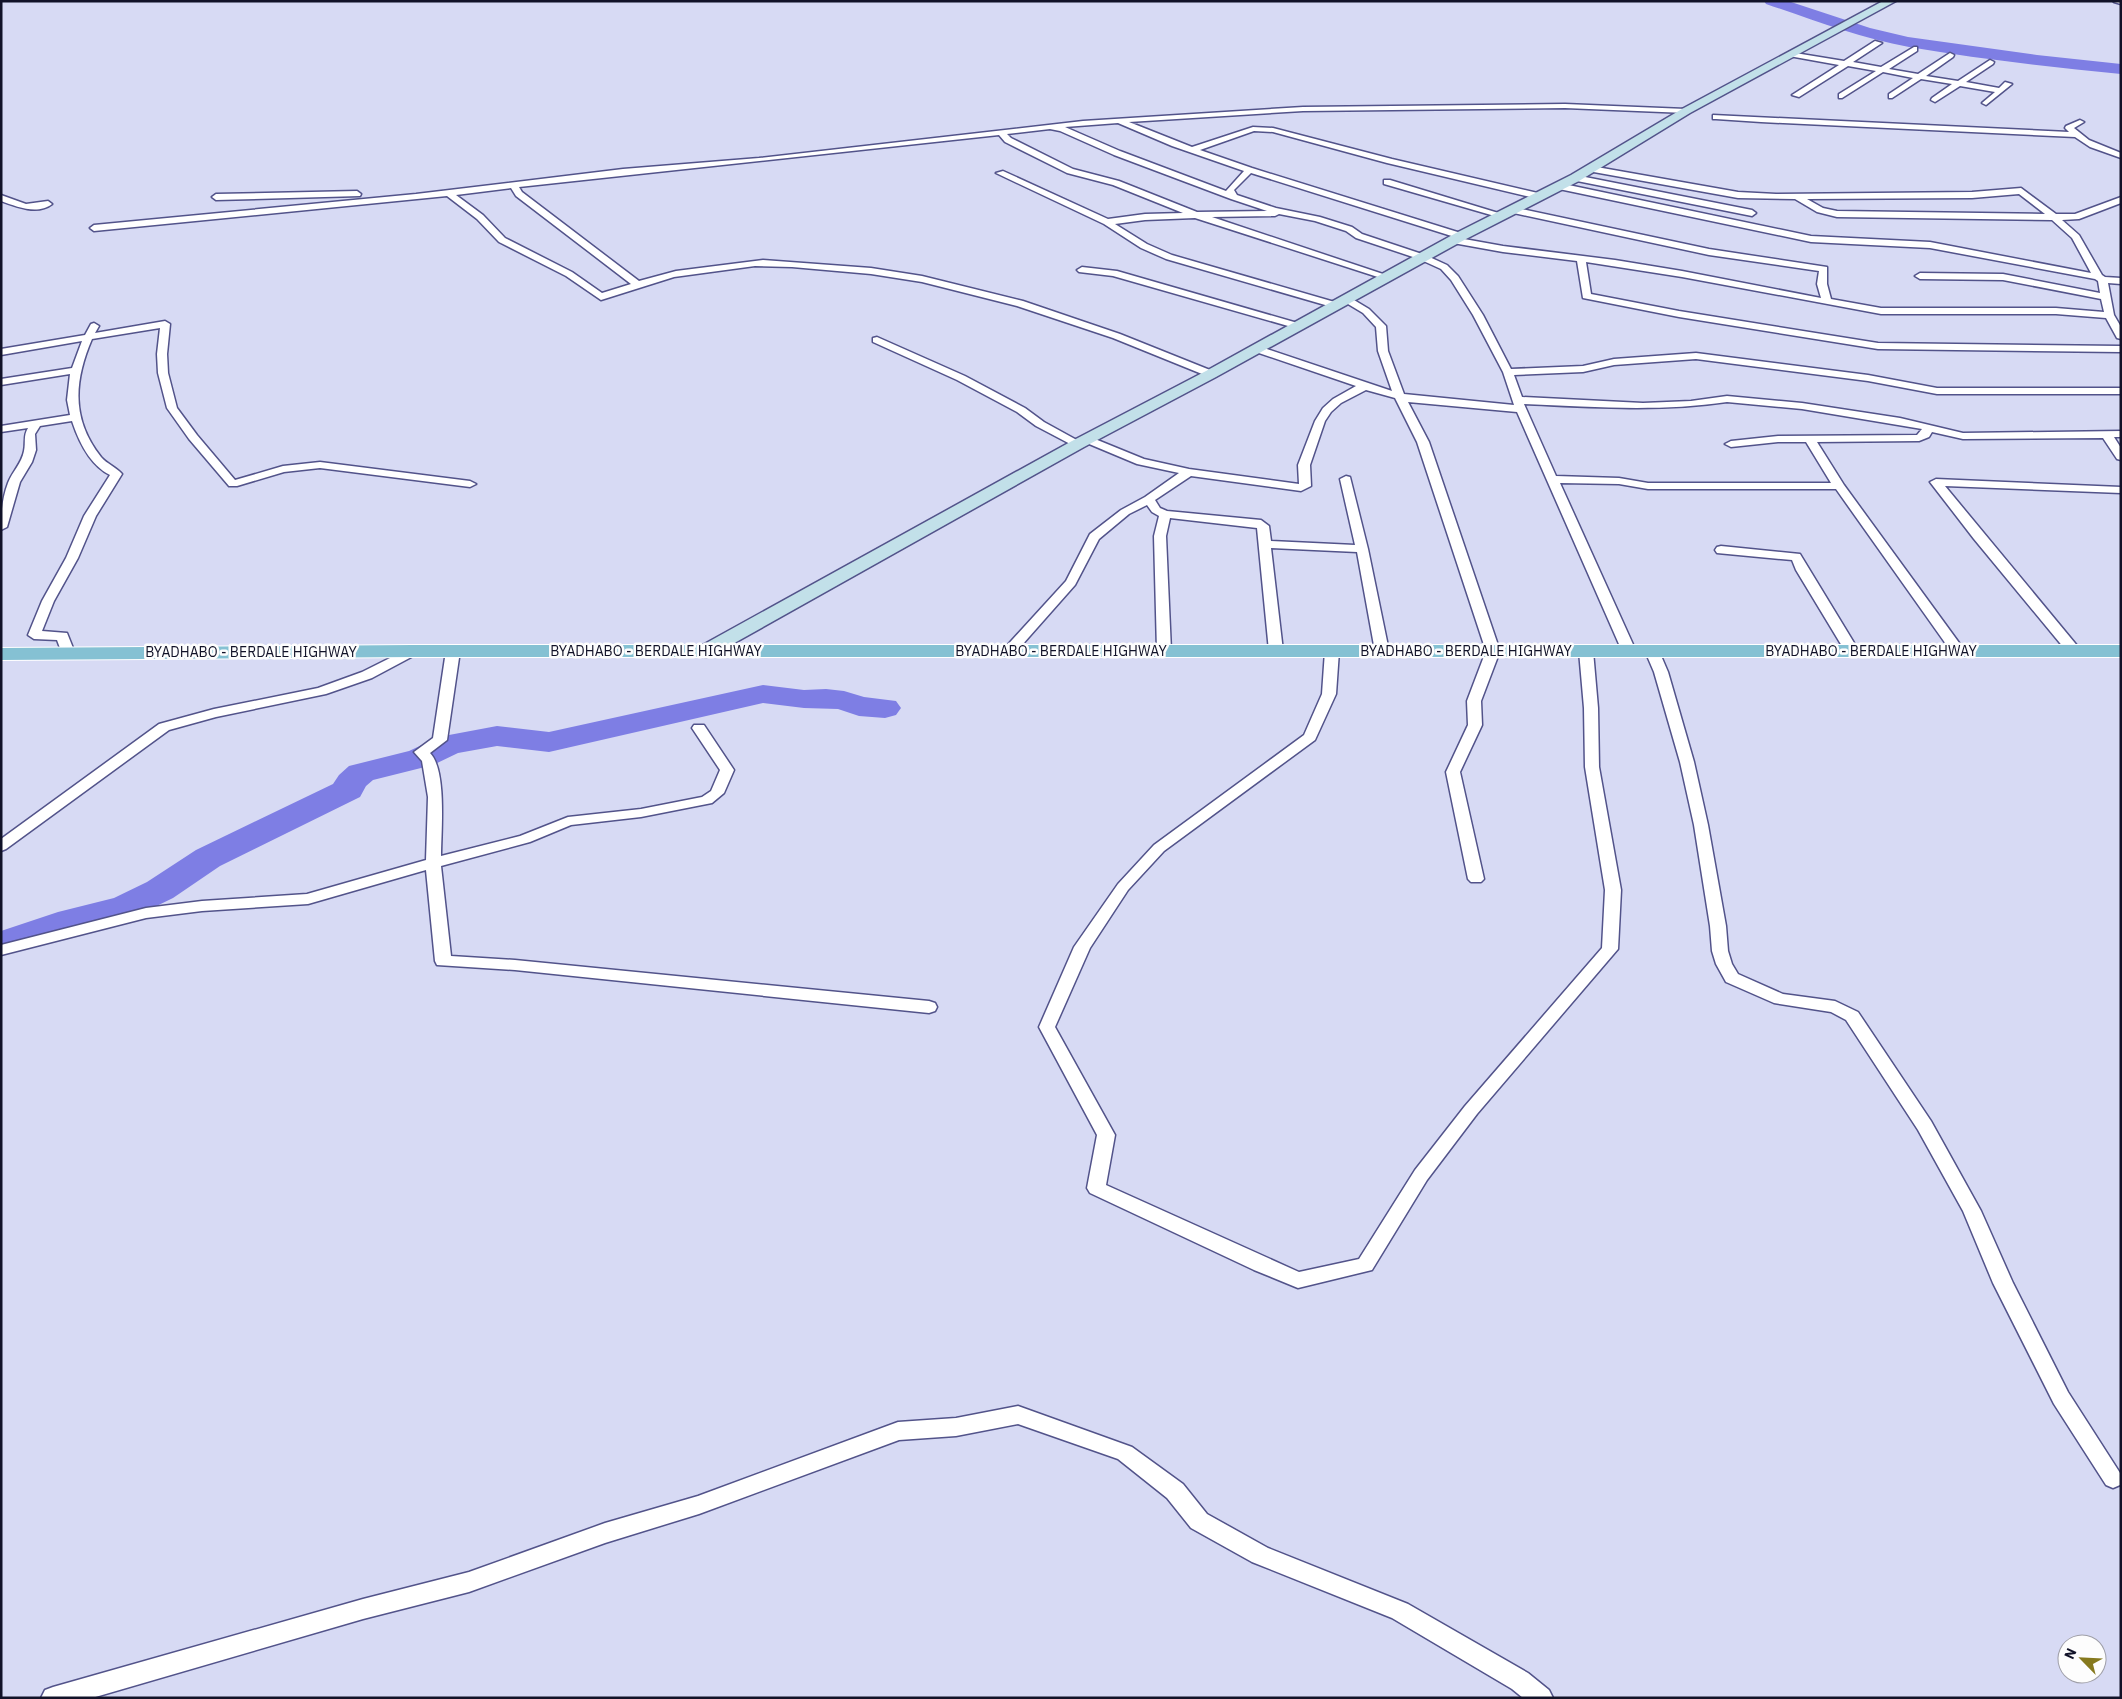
<svg xmlns="http://www.w3.org/2000/svg" width="2122" height="1699" font-family="'IBM Plex Sans',sans-serif">
<style>
.lines{fill:none;stroke-linecap:round;stroke-linejoin:round}
.river{fill:#7e7ee4;fill-rule:evenodd}
.street-casing{stroke:#52538a;stroke-width:3}
.secondary-casing{stroke:#52538a;stroke-width:3}
.primary-casing{stroke:#fff;stroke-width:2}
.street{fill:#fff;fill-rule:evenodd}
.secondary{fill:#c2e0e9;fill-rule:evenodd}
.primary{fill:#85c1d3;fill-rule:evenodd}
.labels{text-anchor:middle;stroke-width:5;stroke-linejoin:round;paint-order:stroke}
.street-label{font-size:14px;fill:#111228;stroke:#fdfdfd}
</style>
<rect width="100%" height="100%" fill="#d7daf4"/>
<g class="lines">
<g class="river">
<path d="M1764,1H1788L1870,28L1908,37L2037,55L2121,64V74C2050,67 1979,59 1909,47C1860,38 1813,20 1766,4Z"/>
<polygon points="763,685 804,690 826,689 844,691 864,697 896,701 901,708 896,715 885,718 859,716 838,709 804,708 763,703 549,752 497,746 458,753 433,765 373,780 366,786 360,797 220,866 173,898 138,915 82,929 54,940 1,956 1,931 58,912 114,898 147,882 196,850 333,784 339,775 349,766 409,751 437,738 449,735 497,726 549,732"/>
</g>
<g class="street-casing">
<g id="street">
<polygon points="2113,1 2121,1 2121,4 2114,2"/>
<polygon points="1875,41 1882,43 1853,62 1881,67 1914,47 1917,47 1917,51 1889,69 1918,74 1950,53 1954,55 1953,57 1926,76 1958,81 1990,60 1994,62 1993,64 1966,82 1999,88 2005,82 2012,84 1986,105 1982,103 1995,92 1960,86 1935,102 1931,100 1932,98 1952,84 1921,79 1892,98 1889,98 1889,94 1913,78 1883,72 1842,98 1839,98 1839,94 1876,71 1848,66 1799,97 1792,95 1839,65 1789,56 1789,52 1844,61"/>
<path d="M1565,104L1686,109L1690,111L1686,113L1565,108L1303,111L1129,122L1192,147L1253,127L1273,128L1392,159L1542,194V198L1539,199L1387,163L1273,132L1254,131L1200,150L1252,168L1464,234V238H1458L1251,173L1234,190L1237,195L1276,208L1320,217L1352,227L1362,234L1425,255L1447,265L1458,276L1483,315L1511,369L1583,366L1614,359L1696,353L1868,375L1937,388H2121V394H1937L1868,381L1696,359L1614,365L1583,372L1514,375L1522,397L1643,403L1691,401L1727,396L1802,403L1900,418L1963,433L2121,431V437H2114L2121,448V460L2117,459L2103,438L1963,439L1932,432L1929,437L1919,441L1817,442L1844,485L1965,651L1958,655L1953,654L1836,489H1648L1619,484L1560,483L1636,651L1629,655L1622,651L1517,412L1408,402L1429,442L1500,651L1481,701L1482,725L1460,772L1484,879L1481,882H1471L1468,879L1446,772L1468,725L1467,701L1486,651L1417,442L1395,398L1366,390L1341,403L1331,412L1325,421L1310,465L1311,486L1301,491L1191,476L1155,500L1160,508L1167,511L1261,520L1269,526L1271,541L1355,545L1340,479L1346,476L1350,477L1368,549L1389,651L1387,654H1377L1375,651L1357,552L1271,548L1283,651L1276,655L1269,651L1257,528L1170,518L1166,536L1171,651L1169,654H1159L1157,651L1154,536L1159,516L1152,512L1147,505L1129,514L1099,539L1075,585L1014,654H1004L1002,651L1066,581L1090,534L1121,510L1145,497L1179,473L1137,464L1082,441L1081,439L1082,437H1090L1144,459L1189,469L1299,484L1298,465L1315,421L1323,408L1333,399L1356,386L1253,351V347H1261L1392,391L1378,351L1376,327L1363,313L1343,301V297H1349L1369,309L1386,326L1388,351L1404,394L1514,405L1503,372L1473,315L1451,280L1441,269L1419,259L1356,238L1346,231L1315,221L1279,214L1275,216L1212,217L1392,277L1390,279H1384L1195,218L1145,220L1115,224L1147,244L1172,255L1338,303L1340,305L1335,308L1332,307L1166,259L1141,248L1104,224L996,173L1003,171L1108,219L1145,214L1183,213L1113,185L1067,173L1005,142L999,135L519,187L522,192L639,281L676,271L763,260L871,268L922,276L1023,301L1120,334L1215,372L1216,374L1215,376H1207L1113,338L1017,306L922,282L871,274L792,267L755,266L674,277L601,300L566,276L499,242L477,219L447,196L94,231L90,228L94,225L416,194L623,169L759,158L1083,121L1303,107ZM1118,123L1172,146L1244,171L1226,191L1120,151L1065,127ZM1050,129L1060,131L1114,155L1231,199L1267,211L1197,212L1119,181L1073,169L1011,138L1007,134ZM511,188L516,196L631,284L602,293L572,272L505,238L483,215L456,195ZM1727,402L1802,409L1922,429L1917,435L1778,436L1731,441L1725,444L1731,447L1778,442H1806L1831,483H1648L1619,478L1556,476L1524,404C1593,407 1659,412 1727,402Z"/>
<polygon points="1713,115 2069,132 2065,128 2066,126 2080,120 2084,122 2074,128 2089,140 2121,153 2121,158 2090,147 2075,137 1761,122 1716,119 1713,119"/>
<path d="M1591,166L1738,192L1776,194L1972,192L2021,188L2056,214H2075L2121,197V203L2079,219L2062,220L2079,235L2102,275L2105,277L2121,278V284L2108,283L2114,315L2121,327V339L2117,338L2106,318L2056,314H1881L1682,277L1586,262L1591,294L1679,311L1878,343L2121,346V352L1878,349L1679,317L1583,298L1577,261L1503,252L1453,243L1448,240L1453,237L1503,246L1615,260L1682,271L1821,298L1817,284L1819,271L1709,255L1509,212L1508,210L1512,207L1709,249L1827,267V284L1831,299L1881,308H2056L2104,312L2101,299L2003,280L1920,279L1915,276L1920,273L2003,274L2100,293L2098,281L2095,279L1930,248L1811,242L1559,189L1555,186L1559,183L1811,236L1930,242L2091,273L2072,238L2052,220L1837,217L1817,212L1795,199L1738,198L1588,171L1587,169ZM2019,194L2045,214L1837,211L1823,208L1807,199L1972,198Z"/>
<polygon points="1575,175 1752,210 1756,213 1752,216 1572,180 1571,178"/>
<polygon points="1384,180 1390,180 1505,215 1501,218 1498,217 1384,184"/>
<polygon points="357,191 361,194 360,196 216,200 212,197 216,194"/>
<path d="M1,195L26,204L48,201L52,204C38,215 17,207 1,201Z"/>
<polygon points="1082,267 1117,271 1301,324 1303,326 1301,328 1295,328 1113,276 1079,272 1077,270"/>
<path d="M165,321L170,324L167,354L168,373L177,408L197,435L235,480L283,466L320,462L470,481L476,484L470,487L320,468L284,472L237,486H229L189,439L167,408L158,373L157,354L160,328L92,339C74,381 71,419 101,457C107,464 116,467 122,474L96,516L78,558L54,601L42,631L67,633L75,653L73,656H63L57,640L34,639L28,635L42,601L66,558L84,516L110,475C90,465 79,442 72,421L40,426L35,434L36,450L32,462L20,482L7,527L1,530C1,514 2,499 8,483C12,472 22,463 24,451C26,442 23,436 28,428L1,432V426L70,415L67,400L70,374L1,385V379L72,368L82,341L1,355V349L85,335L91,324L94,323L99,326L95,333Z"/>
<polygon points="877,337 965,376 1025,408 1044,422 1084,444 1082,446 1074,446 1036,426 1017,412 957,380 873,342 873,338"/>
<polygon points="1936,479 2121,487 2121,493 1945,486 2079,648 2081,651 2079,654 2069,654 1974,539 1930,482"/>
<polygon points="1721,546 1800,554 1859,651 1857,654 1847,654 1845,651 1796,570 1792,560 1717,553 1715,550 1717,547"/>
<polygon points="412,647 417,648 419,651 417,654 372,678 326,694 216,717 169,730 6,849 1,851 1,839 159,724 214,709 318,688 362,672"/>
<path d="M453,647L460,651L447,740L430,753C447,770 441,832 441,856L520,836L568,817L641,809L702,797L711,791L720,770L692,728L694,725H704L734,770L724,793L712,803L641,817L571,825L530,842L441,866L451,956L515,960L929,1001L935,1003L937,1007L935,1011L929,1013L515,970L437,965L435,961L426,870L308,904L202,911L146,918L1,955V945L146,908L202,901L307,894L426,860L428,797L422,761L414,752L433,738L446,651Z"/>
<polygon points="1332,647 1339,651 1336,694 1315,740 1164,851 1128,890 1090,948 1055,1027 1115,1135 1106,1185 1299,1272 1359,1259 1415,1170 1465,1106 1602,948 1605,890 1585,767 1584,708 1579,651 1586,647 1593,651 1598,708 1599,767 1621,890 1618,949 1477,1114 1427,1180 1372,1270 1298,1288 1254,1270 1090,1193 1087,1188 1097,1135 1039,1027 1074,947 1118,884 1154,845 1304,735 1322,694 1325,651"/>
<polygon points="1652,647 1659,651 1668,672 1694,762 1708,825 1726,926 1728,951 1732,964 1738,974 1783,994 1835,1001 1858,1012 1931,1121 1981,1211 2013,1283 2068,1392 2120,1473 2120,1485 2113,1488 2106,1485 2054,1404 1993,1283 1963,1211 1918,1130 1846,1020 1831,1012 1774,1003 1726,982 1716,964 1712,951 1710,926 1694,825 1680,762 1654,672 1645,651"/>
<polygon points="1018,1406 1132,1447 1183,1484 1207,1514 1268,1548 1408,1604 1528,1673 1549,1690 1553,1698 1523,1698 1512,1689 1392,1618 1252,1562 1191,1528 1167,1498 1118,1459 1018,1424 956,1436 899,1440 699,1514 605,1543 469,1592 363,1619 92,1698 41,1698 45,1690 53,1687 363,1599 469,1572 605,1523 698,1496 898,1422 956,1418"/>
</g>
</g>
<g class="secondary-casing">
<polygon id="secondary" points="1883,1 1896,1 1690,113 1579,181 1466,239 1216,377 1084,447 713,655 706,657 699,655 697,651 699,647 1072,441 1206,371 1456,233 1571,175 1682,109"/>
</g>
<g class="primary-casing">
<polygon id="primary" points="412,645 2121,645 2121,657 412,657 1,660 1,648"/>
</g>
<use href="#street" class="street"/>
<use href="#secondary" class="secondary"/>
<use href="#primary" class="primary"/>
</g>
<g class="labels">
<g class="street-label">
<text x="656" y="656">BYADHABO - BERDALE HIGHWAY</text>
<text x="1061" y="656">BYADHABO - BERDALE HIGHWAY</text>
<text x="1466" y="656">BYADHABO - BERDALE HIGHWAY</text>
<text x="1871" y="656">BYADHABO - BERDALE HIGHWAY</text>
<text x="251" y="657">BYADHABO - BERDALE HIGHWAY</text>
</g>
</g>
<rect width="2122" height="1699" fill="none" stroke="#111228" stroke-width="5"/>
<g transform="translate(2082 1659) rotate(294)"><circle r="24" fill="#fdfdfd" stroke="#9f9fa8"/>
<path d="M0-4L9 19L0 12L-9 19Z" fill="#86791e"/>
<text y="-8" font-size="14" font-weight="bold" text-anchor="middle" fill="#111228">N</text>
</g>
</svg>
